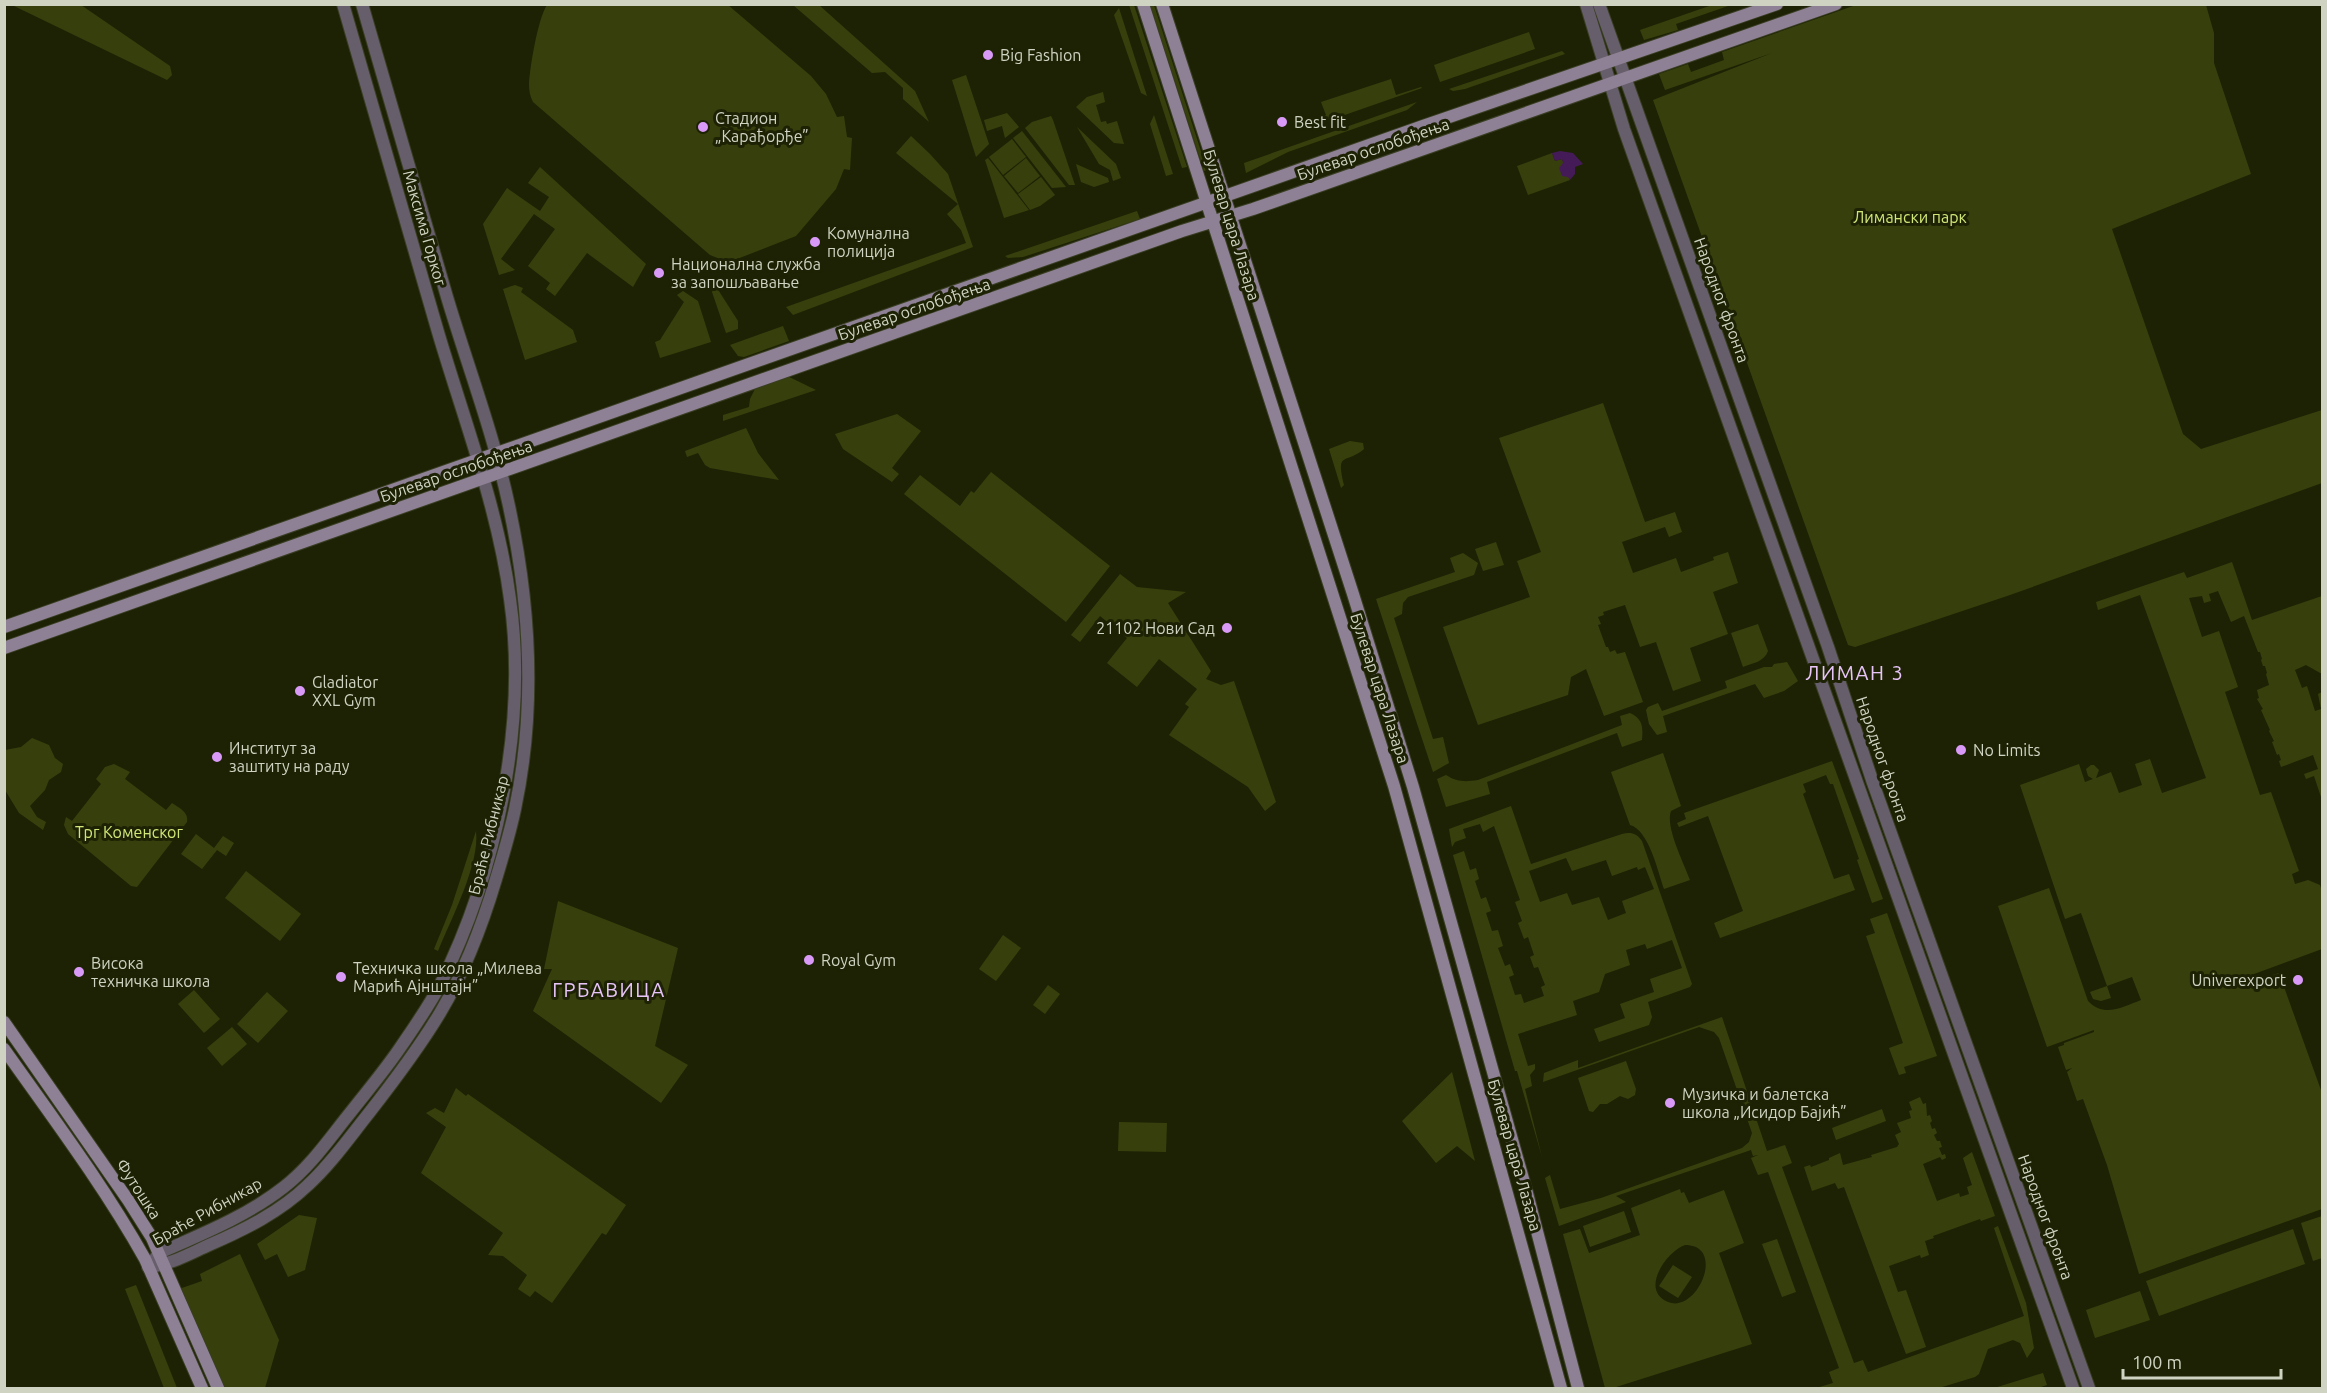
<svg xmlns="http://www.w3.org/2000/svg" width="2327" height="1393" font-family="Ubuntu,sans-serif">
<style>
.green{fill:#37400c;fill-rule:evenodd}
.water{fill:#451b57}
.lines{fill:none;stroke-linecap:round;stroke-linejoin:round}
.tertiary-casing{stroke:#393e23;stroke-width:14}
.secondary-casing{stroke:#393e23;stroke-width:14}
.tertiary{stroke:#665e6a;stroke-width:12}
.secondary{stroke:#8e8195;stroke-width:12}
.poi-dot{fill:#d99af7;stroke:#1d2205;stroke-width:2}
.labels{text-anchor:middle;stroke-width:6;stroke-linejoin:round;paint-order:stroke}
.poi-label{font-size:16px;fill:#cfd4c2;stroke:#1d2205;text-anchor:start}
.street-label{font-size:16px;fill:#cfd4c2;stroke:#1d2205}
.park-label{font-size:16px;fill:#d0e777;stroke:#1d2205}
.quarter-label{font-size:20px;letter-spacing:1.5px;fill:#e8c5f9;stroke:#1d2205}
</style>
<rect width="100%" height="100%" fill="#1d2205"/>
<g class="green">
<polygon points="12,5 81,5 170,66 172,75 167,80"/>
<path d="M547,5H728L811,76L826,94L837,117L844,116L847,137L852,138L850,170L844,169L836,189L796,236L737,259H720L710,255L533,102C530,96 529,91 529,84C530,67 538,18 547,5Z"/>
<polygon points="793,5 819,5 915,91 929,122 903,99 903,88 885,72 872,73"/>
<polygon points="1129,5 1134,5 1187,167 1182,168"/>
<polygon points="1150,5 1154,5 1207,170 1204,171"/>
<polygon points="1712,5 1731,5 1676,24 1678,30 1644,40 1640,30"/>
<polygon points="1856,5 2206,5 2214,33 2214,63 2251,174 2112,229 2183,434 2201,449 2322,410 2322,483 2010,595 1855,647 1848,645 1653,100 1772,53 1665,90 1659,74 1688,64 1691,72 1724,60 1722,52"/>
<polygon points="1119,8 1147,96 1141,93 1114,15"/>
<polygon points="1529,32 1535,49 1440,82 1434,65"/>
<polygon points="1562,51 1565,54 1465,89 1453,91 1449,89"/>
<polygon points="966,75 989,144 976,157 952,80"/>
<polygon points="1391,79 1396,95 1421,87 1422,88 1316,125 1315,120 1326,115 1321,102"/>
<polygon points="1103,92 1105,102 1096,105 1101,122 1106,121 1107,124 1117,121 1124,144 1114,143 1076,107 1087,97"/>
<polygon points="1417,102 1407,110 1288,152 1246,173 1244,163"/>
<polygon points="1007,113 1019,127 1005,138 1002,126 987,131 984,120"/>
<polygon points="1154,115 1173,174 1166,176 1150,124"/>
<polygon points="1051,116 1053,120 1075,185 1069,185 1025,128 1032,122"/>
<polygon points="1077,127 1116,164 1121,178 1113,181 1110,170 1099,164"/>
<polygon points="1022,131 1066,187 1052,188 1013,138"/>
<polygon points="911,136 930,154 948,174 973,247 793,315 786,307 966,243 961,230 947,214 958,204 896,153"/>
<polygon points="1012,139 1026,157 1003,175 989,157"/>
<polygon points="1552,153 1555,161 1562,159 1570,180 1528,195 1517,166"/>
<polygon points="988,158 1029,210 1004,218 985,160"/>
<polygon points="1026,158 1040,176 1018,193 1004,176"/>
<polygon points="1076,164 1108,178 1109,182 1094,187 1081,182"/>
<polygon points="540,167 646,264 633,287 587,253 555,296 546,289 550,283 528,266 555,229 534,214 501,259 515,270 499,275 483,224 507,188 540,211 549,197 528,183"/>
<polygon points="1041,177 1055,195 1040,206 1030,210 1018,194"/>
<polygon points="1137,211 1140,219 1023,257 1008,258 1005,256"/>
<polygon points="515,285 523,288 521,292 573,330 577,342 525,360 503,289"/>
<polygon points="715,285 738,321 738,329 726,333 712,292"/>
<polygon points="683,291 698,301 711,342 660,358 655,342 660,340 684,302 677,295"/>
<polygon points="783,326 789,341 744,357 738,356 730,345"/>
<polygon points="781,373 816,390 723,421 723,415 749,407 750,399 759,381"/>
<polygon points="1603,403 1645,522 1675,512 1682,532 1669,537 1665,527 1622,542 1633,573 1676,558 1681,572 1714,560 1713,557 1728,552 1738,583 1713,592 1728,634 1690,648 1701,681 1673,691 1656,642 1640,647 1625,605 1603,612 1604,615 1598,617 1601,624 1598,625 1606,647 1608,647 1610,652 1615,650 1617,654 1625,652 1643,702 1604,716 1586,669 1571,677 1568,695 1478,725 1443,627 1530,597 1517,561 1541,552 1499,438"/>
<polygon points="897,414 921,431 892,468 899,474 892,482 843,449 835,434"/>
<polygon points="746,428 758,453 779,480 710,468 705,465 698,453 687,457 685,451"/>
<path d="M1350,441L1363,443L1364,449C1345,465 1336,450 1344,485L1341,488L1329,449Z"/>
<polygon points="991,472 1110,566 1066,622 904,494 920,475 960,506 971,491 974,493"/>
<polygon points="1496,542 1504,565 1483,571 1475,549"/>
<polygon points="1463,553 1478,563 1474,575 1408,597 1403,603 1402,614 1394,618 1433,739 1443,737 1449,763 1433,772 1376,599 1455,572 1450,558"/>
<path d="M2232,562L2252,620L2322,596V674L2306,665L2295,670L2302,688L2307,686L2315,711L2321,709L2318,694L2322,692L2321,797L2314,776L2306,779L2304,774L2318,769L2313,755L2281,767L2279,761L2281,760L2279,754L2277,755L2272,742L2274,741L2269,731L2270,730L2261,710L2263,709L2257,699L2259,698L2257,690L2269,685L2266,674L2267,673L2265,666H2263L2261,660L2262,659L2260,652H2258L2244,616L2231,622L2218,591L2209,594L2211,601L2204,603L2202,596L2189,598L2202,637L2219,631L2238,687L2225,692L2260,795L2271,792L2299,871L2292,874L2295,884L2308,880L2320,885L2322,892V949L2216,988L2243,980L2245,984L2279,973L2322,1093V1209L2139,1274L2107,1165L2083,1099L2077,1101L2067,1072L2072,1068L2066,1070L2058,1047L2064,1045V1043L2094,1032V1030L2047,1047L1998,906L2049,888L2088,1001C2104,1018 2123,1007 2141,1000L2132,977L2107,986L2111,998L2101,1001L2093,999L2090,992L2107,986L2081,913L2065,919L2020,785L2079,764L2085,782L2093,779L2088,776L2086,769L2091,765H2094L2099,770L2096,778L2111,772L2119,793L2142,785L2135,764L2150,759L2162,793L2206,778L2140,595L2098,610L2096,602L2184,572L2187,578Z"/>
<polygon points="1120,574 1137,587 1186,592 1168,603 1211,671 1206,679 1221,685 1234,681 1276,802 1265,811 1248,787 1169,735 1189,707 1185,704 1197,689 1159,659 1137,687 1107,663 1127,638 1100,616 1080,642 1071,635"/>
<path d="M1758,624L1768,651C1764,662 1753,663 1743,667L1731,633Z"/>
<polygon points="1787,662 1798,681 1784,691 1764,698 1755,684 1663,716 1667,732 1657,735 1649,724 1646,710 1648,707 1658,703 1662,711 1727,688 1725,681 1764,667 1772,667 1774,664"/>
<path d="M1630,713C1643,719 1643,727 1642,740L1622,747L1617,733L1487,782L1490,794L1446,807L1437,779L1446,775C1457,782 1465,782 1478,780L1622,725L1620,716Z"/>
<polygon points="32,738 49,745 55,758 63,764 61,772 49,780 45,790 30,806 37,817 46,822 43,830 19,813 5,790 5,750 21,747"/>
<path d="M1663,753L1681,806L1671,811C1665,827 1684,863 1690,880L1664,889C1658,872 1649,830 1630,825L1611,772Z"/>
<polygon points="1832,761 1883,899 1872,903 1857,860 1859,859 1833,784 1830,784 1826,775 1803,784 1806,792 1803,794 1834,879 1849,874 1855,890 1720,938 1714,923 1743,911 1708,816 1679,827 1677,823 1686,819 1684,813"/>
<path d="M114,764L130,772L125,779L166,810L172,803C179,808 189,812 187,822L137,887L131,886L68,834L64,825L66,817L72,821L101,784L96,779L105,767Z"/>
<path d="M1511,806L1531,864L1622,834C1631,832 1636,833 1642,841L1692,984L1690,987L1648,1002L1652,1017L1649,1025L1599,1042L1594,1029L1625,1018L1620,1004L1654,992L1650,979L1682,968L1672,940L1647,949L1645,944L1626,950L1630,965L1605,974L1599,992L1573,1001L1577,1015L1518,1034L1528,1066L1535,1064V1069L1530,1075L1532,1086L1525,1089L1542,1157L1517,1071H1515L1453,855L1464,851L1470,870L1476,868L1479,879L1475,881L1481,899L1486,897L1491,911L1486,913L1492,931L1498,930L1503,946L1498,948L1505,966L1510,964L1514,975L1509,977L1515,995L1521,994L1524,1003L1544,996L1541,987L1545,985L1538,967L1534,968L1530,957L1534,955L1528,937L1524,939L1518,923L1522,921L1515,902L1520,900L1494,826L1483,832L1480,824L1463,829L1466,838L1455,842L1452,847L1449,829ZM1566,858L1572,871L1606,860L1612,876L1637,867L1638,870L1645,867L1654,889L1622,901L1626,913L1608,920L1599,897L1572,905L1567,893L1540,902L1529,871Z"/>
<path d="M476,831C480,864 451,919 438,951L434,949L452,905Z"/>
<polygon points="196,834 214,848 223,836 234,843 226,856 217,850 202,869 181,854"/>
<polygon points="246,871 301,914 280,941 225,898"/>
<polygon points="558,901 678,948 655,1046 688,1065 661,1103 533,1011 552,969 544,969"/>
<polygon points="1887,913 1937,1056 1904,1067 1906,1073 1899,1075 1889,1048 1903,1043 1866,936 1875,933 1870,919"/>
<polygon points="1003,935 1021,948 996,981 979,969"/>
<polygon points="1048,985 1060,994 1045,1014 1033,1005"/>
<polygon points="194,990 220,1019 204,1033 178,1004"/>
<polygon points="267,992 288,1011 258,1043 237,1024"/>
<polygon points="1722,1017 1767,1151 1785,1145 1792,1163 1782,1167 1854,1363 1863,1360 1868,1372 2024,1316 1994,1228 1998,1226 2026,1303 2034,1348 2027,1358 2020,1343 2013,1340 1988,1349 1979,1374 1975,1377 1939,1388 1816,1388 1833,1383 1829,1372 1839,1368 1768,1172 1758,1175 1751,1158 1758,1155 1753,1156 1751,1150 1616,1196 1626,1202 1559,1226 1545,1178 1550,1175 1560,1209 1601,1198 1742,1148 1749,1142 1752,1133 1719,1038 1714,1032 1699,1027 1543,1082 1544,1073 1578,1060 1578,1068"/>
<polygon points="232,1027 247,1044 222,1066 207,1048"/>
<polygon points="1626,1061 1636,1089 1635,1095 1628,1099 1620,1096 1607,1104 1600,1104 1593,1112 1589,1111 1578,1078"/>
<polygon points="1452,1072 1475,1161 1457,1146 1436,1163 1402,1121"/>
<polygon points="456,1088 466,1096 468,1094 626,1205 606,1235 602,1233 552,1303 535,1291 530,1297 518,1289 527,1275 503,1256 488,1255 503,1233 421,1173 446,1127 426,1113 435,1108 444,1113"/>
<polygon points="1920,1097 1923,1104 1926,1103 1927,1116 1930,1115 1932,1121 1930,1123 1932,1129 1935,1128 1937,1133 1934,1135 1937,1141 1940,1141 1942,1147 1939,1148 1942,1155 1945,1154 1946,1158 1942,1160 1940,1157 1923,1164 1937,1201 1959,1193 1960,1197 1969,1194 1967,1187 1972,1185 1963,1158 1972,1152 1995,1216 1981,1221 1980,1219 1933,1236 1934,1238 1925,1241 1929,1255 1921,1258 1920,1255 1889,1266 1898,1292 1906,1290 1926,1347 1906,1354 1844,1187 1838,1189 1835,1183 1812,1191 1804,1167 1810,1165 1811,1167 1829,1160 1829,1158 1840,1153 1843,1165 1872,1157 1871,1155 1897,1147 1899,1144 1895,1135 1901,1132 1897,1123 1911,1118 1909,1111 1912,1110 1909,1102"/>
<polygon points="1882,1109 1886,1121 1836,1140 1832,1128"/>
<polygon points="1119,1122 1167,1123 1166,1152 1118,1151"/>
<path d="M1680,1189L1681,1193L1684,1192L1689,1203L1724,1190L1744,1243L1719,1253L1752,1344L1613,1388H1605L1563,1234L1580,1229L1589,1253L1640,1235L1631,1208ZM1685,1245C1727,1245 1697,1314 1668,1302C1639,1290 1667,1251 1685,1245Z"/>
<polygon points="1624,1211 1631,1232 1590,1247 1583,1226"/>
<polygon points="299,1215 317,1218 305,1270 288,1277 277,1254 265,1260 257,1244"/>
<polygon points="2322,1216 2322,1258 2313,1261 2301,1223"/>
<polygon points="2293,1229 2305,1264 2159,1316 2146,1281"/>
<polygon points="1777,1239 1796,1292 1782,1297 1762,1244"/>
<polygon points="240,1254 279,1340 265,1388 221,1388 179,1289 202,1281 200,1274"/>
<polygon points="1673,1265 1692,1277 1678,1298 1659,1286"/>
<polygon points="136,1285 177,1388 164,1388 125,1289"/>
<polygon points="2140,1291 2150,1320 2095,1338 2086,1310"/>
<polygon points="2043,1373 2047,1385 2038,1388 1994,1388"/>
</g>
<polygon class="water" points="1560,151 1573,153 1583,164 1575,167 1575,174 1570,180 1568,177 1562,176 1559,168 1563,163 1562,159 1555,161 1552,153"/>
<g class="lines">
<g class="tertiary-casing">
<g id="tertiary">
<polyline points="1586,4 1624,129 2073,1388"/>
<polyline points="1599,4 1828,647 1873,783 2089,1388"/>
<path d="M153,1261L159,1253C202,1234 247,1216 284,1187C311,1166 329,1139 350,1113C368,1090 386,1069 402,1045C415,1026 429,1006 440,985C496,873 528,725 510,599C498,508 464,420 438,332C406,223 375,113 343,4"/>
<path d="M148,1267C170,1265 189,1254 209,1245C244,1230 280,1212 308,1185C331,1164 349,1138 369,1113C394,1081 419,1048 440,1013C465,971 482,926 496,879C503,856 510,833 515,809C536,710 530,604 509,506C494,435 468,367 447,297C418,200 390,102 362,4"/>
</g>
</g>
<g class="secondary-casing">
<g id="secondary">
<polyline points="1143,4 1394,786 1561,1388"/>
<polyline points="1162,4 1353,594 1413,787 1527,1193 1578,1388"/>
<polyline points="4,627 1423,126 1777,4"/>
<polyline points="4,648 1182,231 1253,209 1836,4"/>
<polyline points="4,1022 128,1200 152,1238 218,1388"/>
<path d="M4,1049C53,1118 104,1186 145,1259L202,1388"/>
</g>
</g>
<use href="#tertiary" class="tertiary"/>
<use href="#secondary" class="secondary"/>
</g>
<g class="poi-dot">
<circle cx="988" cy="55" r="6"/>
<circle cx="1282" cy="122" r="6"/>
<circle cx="703" cy="127" r="6"/>
<circle cx="815" cy="242" r="6"/>
<circle cx="659" cy="273" r="6"/>
<circle cx="1227" cy="628" r="6"/>
<circle cx="300" cy="691" r="6"/>
<circle cx="1961" cy="750" r="6"/>
<circle cx="217" cy="757" r="6"/>
<circle cx="809" cy="960" r="6"/>
<circle cx="79" cy="972" r="6"/>
<circle cx="341" cy="977" r="6"/>
<circle cx="2298" cy="980" r="6"/>
<circle cx="1670" cy="1103" r="6"/>
</g>
<g class="labels">
<g class="poi-label">
<text x="1000" y="61">Big Fashion</text>
<text x="715" y="124">Стадион<tspan x="715" dy="18">„Карађорђе”</tspan></text>
<text x="1294" y="128">Best fit</text>
<text x="827" y="239">Комунална<tspan x="827" dy="18">полиција</tspan></text>
<text x="671" y="270">Национална служба<tspan x="671" dy="18">за запошљавање</tspan></text>
<text x="1215" y="634" text-anchor="end">21102 Нови Сад</text>
<text x="312" y="688">Gladiator<tspan x="312" dy="18">XXL Gym</tspan></text>
<text x="229" y="754">Институт за<tspan x="229" dy="18">заштиту на раду</tspan></text>
<text x="1973" y="756">No Limits</text>
<text x="821" y="966">Royal Gym</text>
<text x="91" y="969">Висока<tspan x="91" dy="18">техничка школа</tspan></text>
<text x="353" y="974">Техничка школа „Милева<tspan x="353" dy="18">Марић Ајнштајн”</tspan></text>
<text x="2286" y="986" text-anchor="end">Univerexport</text>
<text x="1682" y="1100">Музичка и балетска<tspan x="1682" dy="18">школа „Исидор Бајић”</tspan></text>
</g>
<g class="street-label">
<text transform="translate(1373 149) rotate(-19)" y="6">Булевар ослобођења</text>
<text transform="translate(1232 225) rotate(73)" y="6">Булевар цара Лазара</text>
<text transform="translate(425 228) rotate(74)" y="6">Максима Горког</text>
<text transform="translate(1722 300) rotate(70)" y="6">Народног фронта</text>
<text transform="translate(914 309) rotate(-19)" y="6">Булевар ослобођења</text>
<text transform="translate(456 471) rotate(-19)" y="6">Булевар ослобођења</text>
<text transform="translate(1380 688) rotate(72)" y="6">Булевар цара Лазара</text>
<text transform="translate(1883 759) rotate(71)" y="6">Народног фронта</text>
<text transform="translate(488 835) rotate(-76)" y="6">Браће Рибникар</text>
<text transform="translate(1515 1155) rotate(74)" y="6">Булевар цара Лазара</text>
<text transform="translate(139 1189) rotate(57)" y="6">Футошка</text>
<text transform="translate(207 1211) rotate(-29)" y="6">Браће Рибникар</text>
<text transform="translate(2046 1217) rotate(70)" y="6">Народног фронта</text>
</g>
<g class="park-label">
<text x="1910" y="223">Лимански парк</text>
<text x="129" y="838">Трг Коменског</text>
</g>
<g class="quarter-label">
<text x="1855" y="680">ЛИМАН 3</text>
<text x="609" y="997">ГРБАВИЦА</text>
</g>
</g>
<rect width="2327" height="1393" fill="none" stroke="#cfd4c2" stroke-width="12"/>
<path d="M2123 1369v9h158v-9" fill="none" stroke="#cfd4c2" stroke-width="3"/>
<text x="2132" y="1369" font-size="18" fill="#cfd4c2" stroke="#1d2205" stroke-width="4.5" paint-order="stroke">100 m</text>
</svg>
